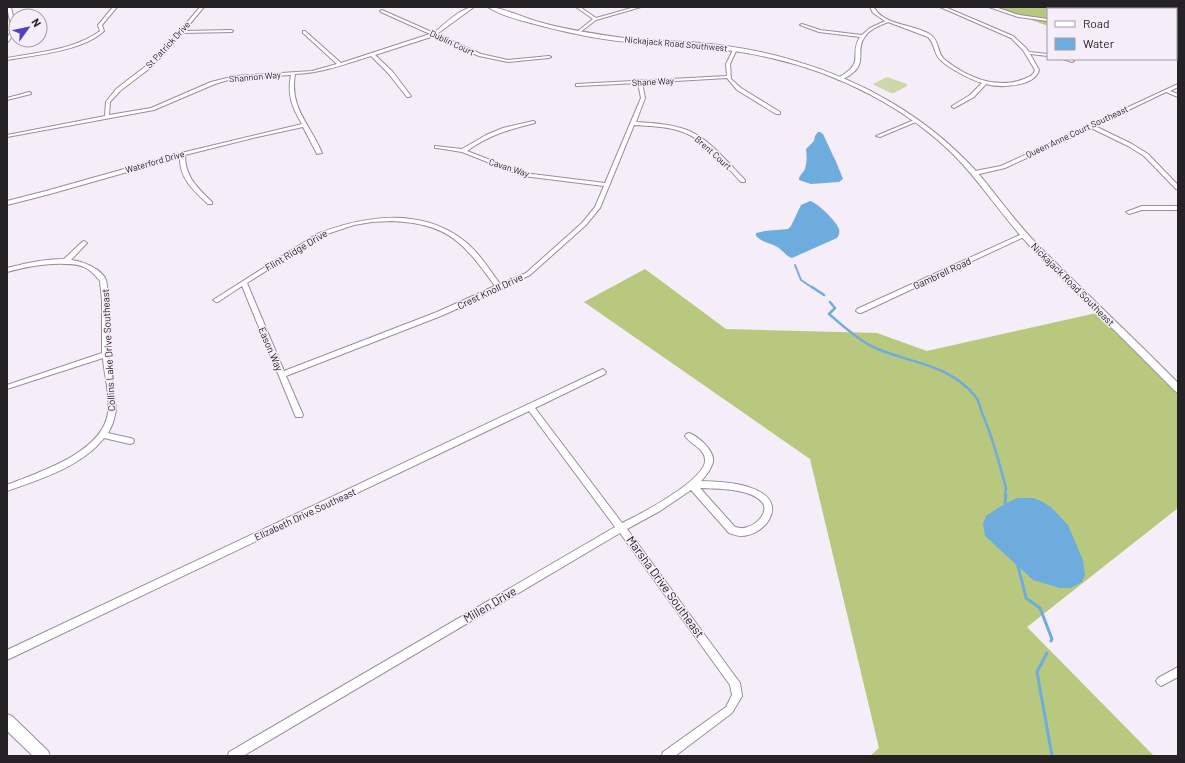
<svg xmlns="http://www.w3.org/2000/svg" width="1185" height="763" font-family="Barlow,sans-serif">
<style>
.green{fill:#cdd8a9}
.forest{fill:#b8c87f}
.water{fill:#6facde}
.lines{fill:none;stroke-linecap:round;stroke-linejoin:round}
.stream-far3{stroke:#6facde;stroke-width:1.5}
.stream-far2{stroke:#6facde;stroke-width:2}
.stream-far1{stroke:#6facde;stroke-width:2.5}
.stream{stroke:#6facde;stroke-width:3}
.minor-casing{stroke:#978f99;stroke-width:2}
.tertiary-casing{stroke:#978f99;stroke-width:2}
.secondary-casing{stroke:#978f99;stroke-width:2}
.minor{fill:#fff;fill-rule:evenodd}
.tertiary{fill:#fff;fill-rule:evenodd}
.secondary{fill:#fff;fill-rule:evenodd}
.labels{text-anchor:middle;stroke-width:3;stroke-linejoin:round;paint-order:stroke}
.far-street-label{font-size:9px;fill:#252226;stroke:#f5edf8}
.street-label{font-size:10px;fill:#252226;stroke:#f5edf8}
.near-street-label{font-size:12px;fill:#252226;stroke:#f5edf8}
</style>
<rect width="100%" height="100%" fill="#f5edf8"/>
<polygon class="green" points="887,77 907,84 907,86 894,93 891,93 874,85 873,84"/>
<g class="forest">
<polygon points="996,7 1127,7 1133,9 1048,9 1048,26"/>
<polygon points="645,269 726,329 877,333 927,351 1101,312 1178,387 1178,508 1027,627 1154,756 870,756 879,748 810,459 584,302"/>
</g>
<g class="water">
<path d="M818,132H820L823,134L837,164L843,179L839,182L811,184L799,180C799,175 803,173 805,169C807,162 807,156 806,149L814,141L815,136Z"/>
<path d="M810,201C818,203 836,221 839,229C840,232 839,235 837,238L792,258C786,256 784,252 779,248C772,243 764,244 756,236V233L765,231L788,229L791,226L801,205Z"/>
<polygon points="1017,498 1033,498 1041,501 1051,507 1068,525 1083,560 1085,575 1082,582 1071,588 1060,588 1033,580 985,536 983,524 986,516 1001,506"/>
</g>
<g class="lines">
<polyline class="stream-far3" points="1176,11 1178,11"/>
<polyline class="stream-far2" points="795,265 801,280 813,288"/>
<g class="stream-far1">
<polyline points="812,287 824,295"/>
<path d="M830,302L835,308L829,314C842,325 857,339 873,347C908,363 948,363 975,396C979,400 980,407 982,413C993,437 999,463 1006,488L1005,496"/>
</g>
<g class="stream">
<polyline points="1005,503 1006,495"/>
<polyline points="1018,566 1026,598 1040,608 1052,639 1051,641"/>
<polyline points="1047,653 1037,672 1052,756"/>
</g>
<g class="minor-casing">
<g id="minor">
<polygon points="7,7 11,7 16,30 8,42 7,42 7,38 12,30"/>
<path d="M113,7H117L102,25L104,31C83,51 35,55 7,60V58C38,52 74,50 100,31L98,25Z"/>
<path d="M200,7H204L184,31L231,30L233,31L232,32L182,33L164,54L150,68L120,91L110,102L109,115L151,108L211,82L235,76L312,71L337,64L303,33V31H305L341,63L430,34L381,12L380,11L382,10L434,33C443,25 462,7 474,7L437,34L481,54L508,60L549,56L551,57L549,58L508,62L479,56L434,36L375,55L392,71L411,96L409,97H407L388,73L371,56C346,64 321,73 295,74C289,108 310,124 322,153L317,154L303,127L257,137L185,155C185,177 197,187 212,202V204H208C194,191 179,178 180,157L50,194L7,205V201L46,191L181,153L302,124C292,107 287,95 291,75L235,78L215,84L154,110L7,137V135L105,116L106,102L116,89L146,66L162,52Z"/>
<polygon points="576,7 580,7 596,18 635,7 641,7 596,20 579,33 578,33 578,31 593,19"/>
<path d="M870,7H874C883,26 915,24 931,35C939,41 937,52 944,59C966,77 996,90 1024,79C1029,77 1033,76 1035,70L1023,50L1011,38L940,7H945L1013,36L1026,48L1029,52L1048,54V56L1030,54L1039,70C1035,87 999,88 986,84L974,97L954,108L952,107V106L970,95L982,83C971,80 944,66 938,57C934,51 934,43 928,37L888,22C879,26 869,29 864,38C855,51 868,63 850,75C846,77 843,80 838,80V78C867,61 848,57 860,37L819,32L800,25L802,24L820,30L862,35L870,28L885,21L873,13Z"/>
<polygon points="989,7 995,7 1019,15 1048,19 1048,21 1018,17"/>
<polygon points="1104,7 1108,7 1109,9 1105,9"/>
<path d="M734,48L737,49L730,64L731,79L741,88L780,112V114H776L737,90L727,78L642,83L645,98L636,122C653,123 671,124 687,130C711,140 727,162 745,180V182H741C722,162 705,138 677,130C663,126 649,126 634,125L600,208L586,225L530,275L503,288L502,289L499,290L441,316L286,376L303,415L302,417H296L295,415L242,286L218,302H216L213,300L317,234C363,216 420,207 463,240C478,251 489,269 500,284L526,273L582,223L595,207L604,186L523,176L462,152L437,148H435V146L462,149L486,135L503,128L533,121L535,122V123C510,129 487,136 467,151L524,173L605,183L641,98L638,83L578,86H576V84L727,76L726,64ZM392,221C449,224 463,242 495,286L437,312L284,371L247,283L321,236L354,225L372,222Z"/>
<polygon points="1063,59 1070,59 1074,61 1072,62"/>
<polygon points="1178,84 1178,87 1170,91 1178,94 1178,97 1166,92 1095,126 1132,144 1148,154 1178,185 1178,190 1176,189 1144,156 1128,146 1091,128 1005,168 975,175 972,173 975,171 1001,166"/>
<polygon points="29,92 31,93 31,94 7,100 7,98"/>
<polygon points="914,120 918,121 880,137 876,136"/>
<polygon points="1142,206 1178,206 1178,210 1142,210 1129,214 1126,212"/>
<polygon points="1024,233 1026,234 1026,236 861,313 859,313 856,311 857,309"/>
<path d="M84,241L87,243L86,244L71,260C82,261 102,269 106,280C107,283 107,287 107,290L109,359L116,409C115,417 112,427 108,433L130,438L133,439L134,441L133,443L130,444L104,438C83,466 38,480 7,491V485C39,472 102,453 108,413C111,396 104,375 103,358L7,389V385L102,353V300L100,281C96,276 91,271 86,268C79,264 72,264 65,264C45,263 26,267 7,272V268C26,263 45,259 64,259L82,242Z"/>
<path d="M603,369L606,372L605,374L535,408L622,523C639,515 708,479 705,459C704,448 690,444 685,436L686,434L689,433C698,436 715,451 713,462C711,469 706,476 701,481C721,482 744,482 762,493C786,508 763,536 741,536C737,536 733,534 729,533L691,490L660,511L627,529L740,683L742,696L732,713L675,756H662L663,752L726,707L732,695L730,685L620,533L243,756H228L229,752L615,527L529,411L7,660V650ZM700,488C717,489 750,488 762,502C770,512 756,525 747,527C743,529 739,528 735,527Z"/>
<polygon points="1178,667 1178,677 1161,686 1158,684 1156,681 1158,678"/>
</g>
</g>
<g class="tertiary-casing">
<path id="tertiary" d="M488,7C502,7 524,18 539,22C567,30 595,34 624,38C646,41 668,41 690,42C725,45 761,50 795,61C864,81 928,118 976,171C996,194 1013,219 1034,241C1081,289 1131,335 1178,383V393L1175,391C1127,342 1077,294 1029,245C1003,217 982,184 955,156C906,107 838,73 771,58C726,47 681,47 636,43C604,40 572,34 542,26C524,21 503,17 488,7Z"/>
</g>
<g class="secondary-casing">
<polygon id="secondary" points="7,714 12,716 48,751 50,756 33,756 7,731"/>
</g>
<use href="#minor" class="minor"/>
<use href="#tertiary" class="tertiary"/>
<use href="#secondary" class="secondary"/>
</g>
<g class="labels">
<g class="far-street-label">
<text transform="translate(452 43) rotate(25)" y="3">Dublin Court</text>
<text transform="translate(676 44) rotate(5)" y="3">Nickajack Road Southwest</text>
<text transform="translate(168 45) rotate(-47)" y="3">St Patrick Drive</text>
<text transform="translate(255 77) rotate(-5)" y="3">Shannon Way</text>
<text transform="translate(653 82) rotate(-3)" y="3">Shane Way</text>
<text transform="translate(1077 132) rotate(-25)" y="3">Queen Anne Court Southeast</text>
<text transform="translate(713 153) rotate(42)" y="3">Brent Court</text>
<text transform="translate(155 162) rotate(-16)" y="3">Waterford Drive</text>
<text transform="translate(509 168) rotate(18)" y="3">Cavan Way</text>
</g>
<g class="street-label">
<text transform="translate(296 250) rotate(-31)" y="4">Flint Ridge Drive</text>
<text transform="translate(942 273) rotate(-25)" y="4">Gambrell Road</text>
<text transform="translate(1073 284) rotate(45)" y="4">Nickajack Road Southeast</text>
<text transform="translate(490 291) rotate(-25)" y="4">Crest Knoll Drive</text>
<text transform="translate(271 349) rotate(67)" y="4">Eason Way</text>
<text transform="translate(108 350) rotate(-93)" y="4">Collins Lake Drive Southeast</text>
<text transform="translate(305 514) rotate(-25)" y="4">Elizabeth Drive Southeast</text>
</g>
<g class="near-street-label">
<text transform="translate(665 587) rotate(54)" y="4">Marsha Drive Southeast</text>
<text transform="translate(490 605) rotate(-30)" y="4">Millen Drive</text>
</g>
</g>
<rect width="1185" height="763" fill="none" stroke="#252226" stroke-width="16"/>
<rect x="1047" y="8" width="130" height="52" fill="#f5edf8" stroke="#a29ca4"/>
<rect x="1055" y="21" width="20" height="6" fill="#ffffff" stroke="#a29ca4"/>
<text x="1083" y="28" font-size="12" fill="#252226">Road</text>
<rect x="1055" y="38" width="20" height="12" fill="#6facde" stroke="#a29ca4"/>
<text x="1083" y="48" font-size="12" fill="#252226">Water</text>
<g transform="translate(28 28) rotate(57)"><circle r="19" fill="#f5edf8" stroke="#a29ca4"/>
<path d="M0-3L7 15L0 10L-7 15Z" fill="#5043ba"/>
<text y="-6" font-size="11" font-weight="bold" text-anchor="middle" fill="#252226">N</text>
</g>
</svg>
